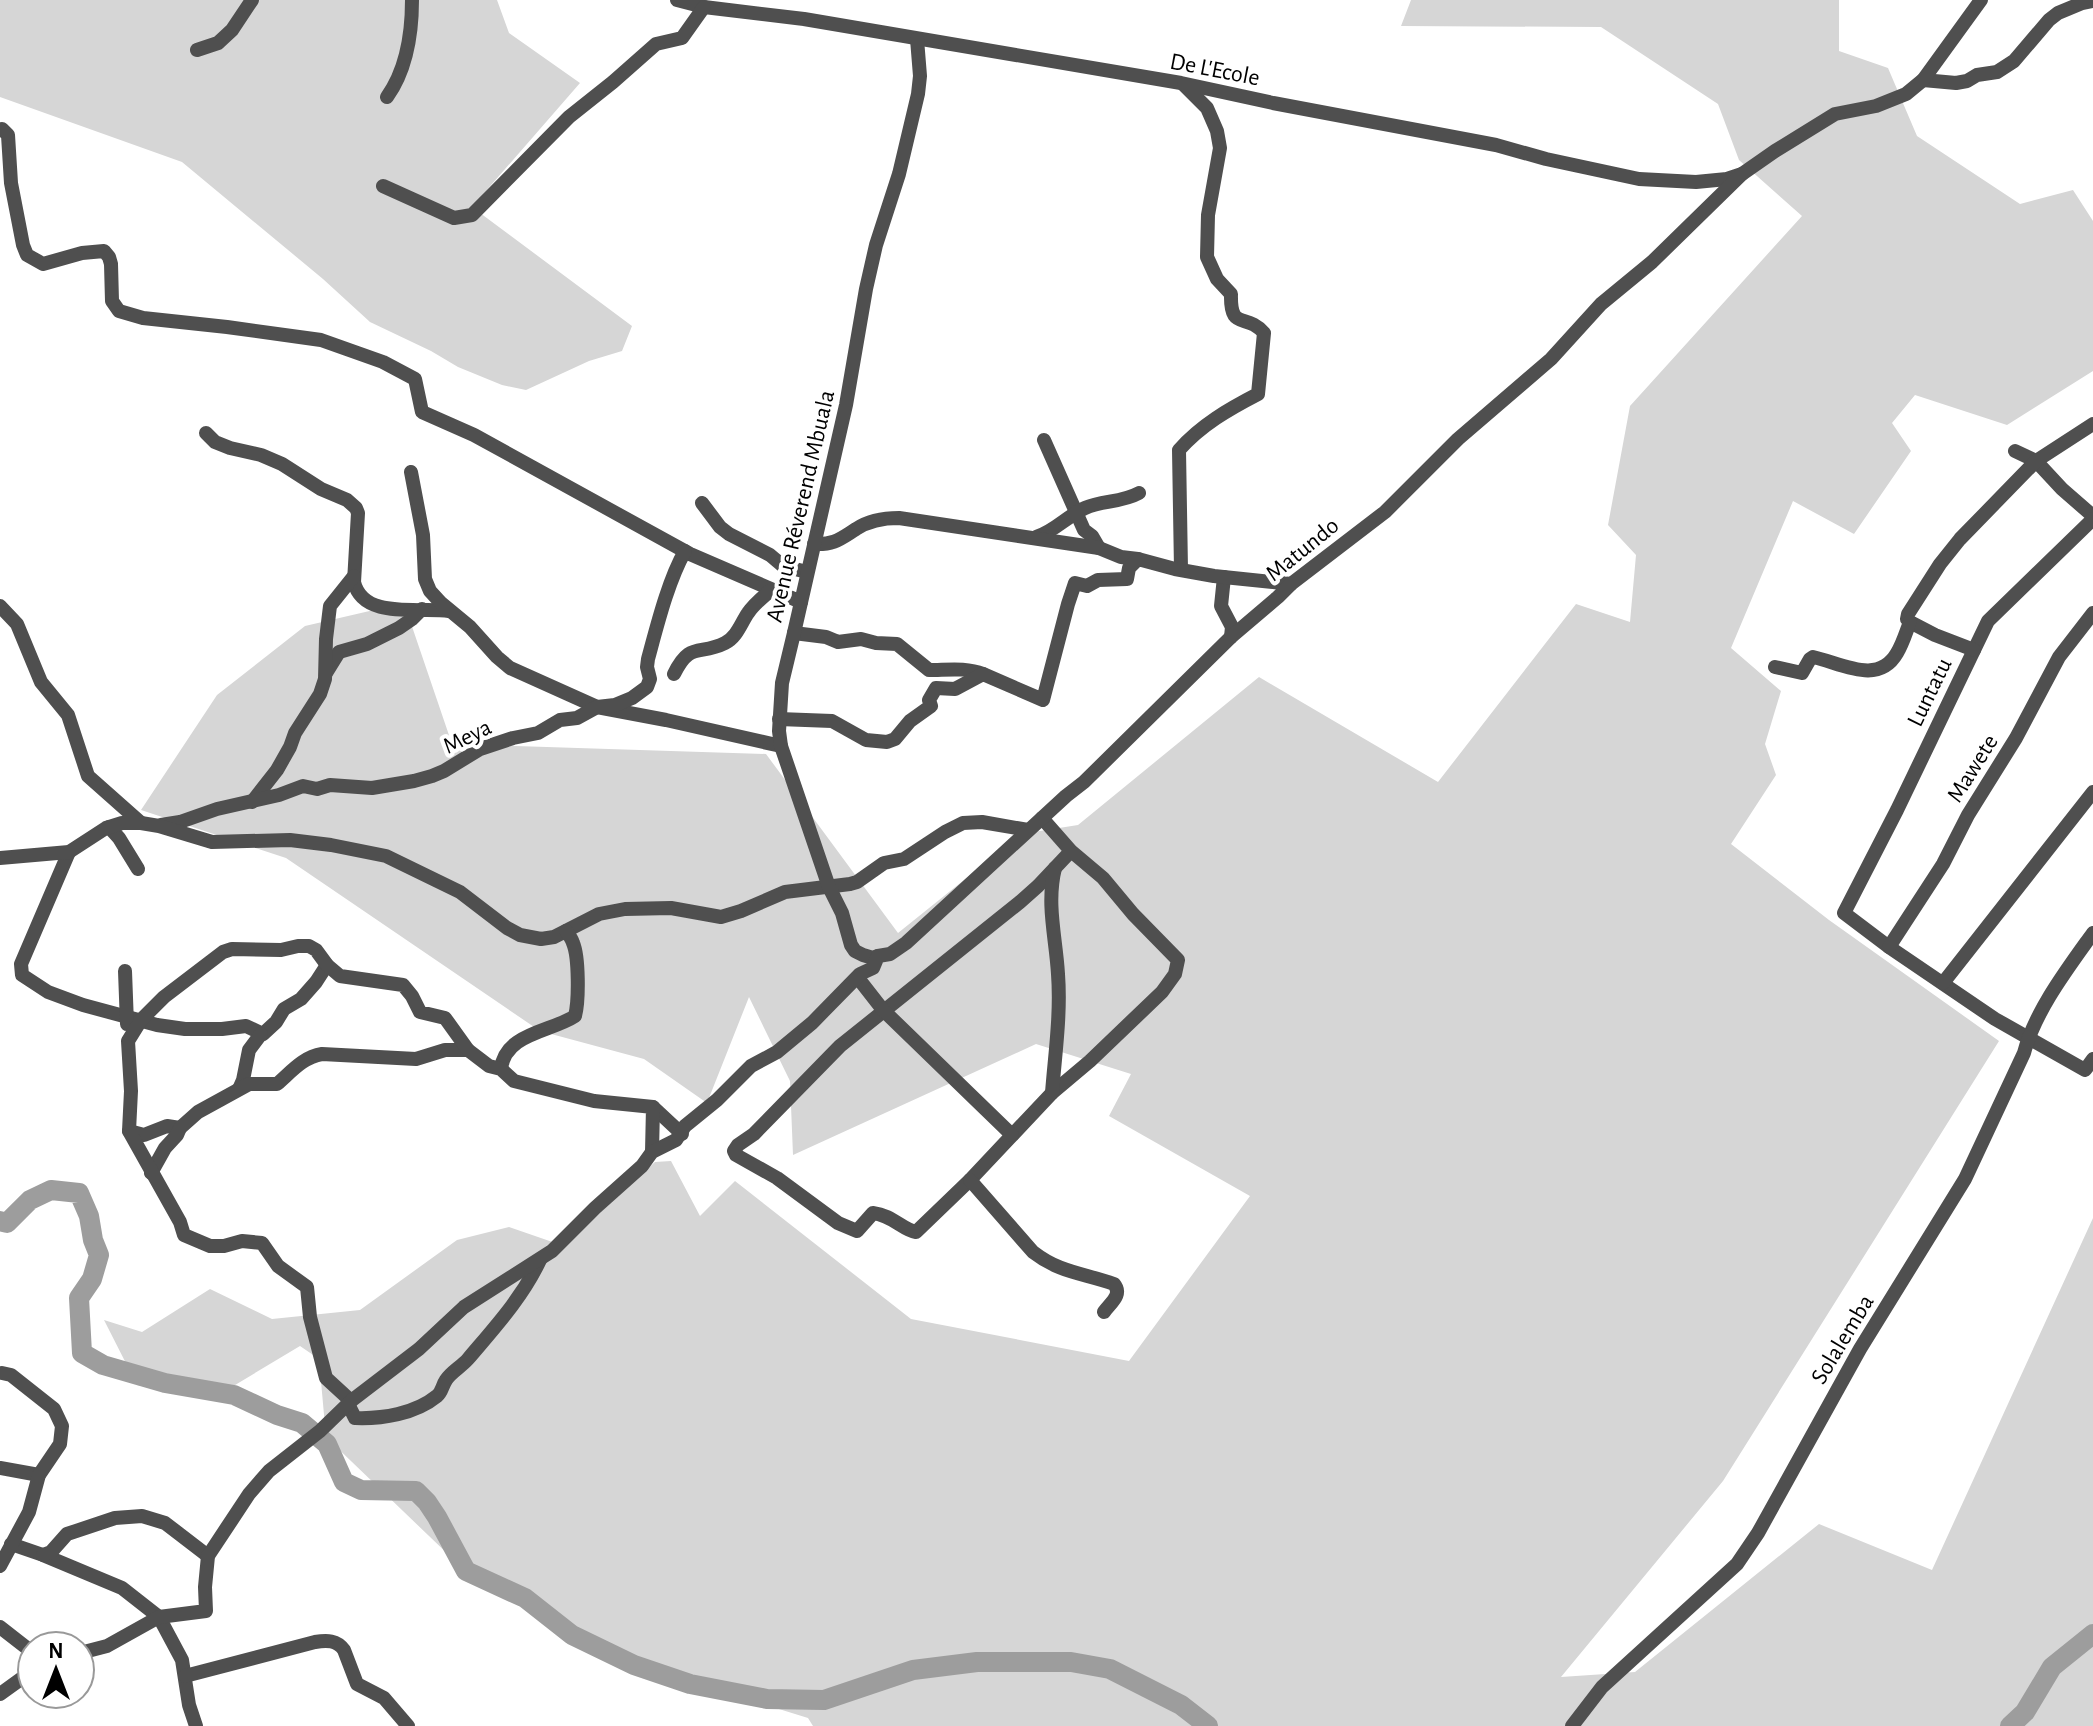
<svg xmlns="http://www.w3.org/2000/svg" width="2093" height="1726" font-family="'Alegreya Sans',sans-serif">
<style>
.green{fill:#d6d6d6}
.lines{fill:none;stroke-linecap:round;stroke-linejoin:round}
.river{stroke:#9d9d9d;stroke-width:20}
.minor{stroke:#4f4f4f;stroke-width:14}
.labels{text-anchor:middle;stroke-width:8;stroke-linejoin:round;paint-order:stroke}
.street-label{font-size:24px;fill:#000;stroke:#fff}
</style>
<rect width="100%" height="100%" fill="#fff"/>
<g class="green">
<polygon points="0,0 497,0 509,33 580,83 472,207 632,326 622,351 589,361 526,390 502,385 458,367 431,351 370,322 323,279 182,162 0,97"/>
<polygon points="1411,0 1839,0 1839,51 1888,68 1917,136 2020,204 2073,190 2093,221 2093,371 2007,425 1915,395 1892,423 1911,451 1854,534 1793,501 1731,648 1781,691 1765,744 1776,775 1731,844 1829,920 1999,1041 1723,1481 1561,1677 1635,1672 1819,1524 1932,1570 2093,1218 2093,1726 813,1726 808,1718 652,1670 480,1585 326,1437 319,1359 300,1346 210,1400 137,1385 104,1320 142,1332 210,1289 272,1319 360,1310 457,1240 509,1227 564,1246 655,1162 671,1161 700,1216 735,1181 911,1319 1129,1361 1250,1196 1109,1116 1131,1074 1036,1044 793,1155 790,1081 749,997 707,1103 644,1059 540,1031 286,858 141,810 217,695 305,626 404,603 452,744 766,754 898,933 1021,834 1078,825 1259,677 1438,782 1576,604 1630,622 1636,555 1608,525 1630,406 1802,216 1739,160 1718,104 1601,27 1401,26"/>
</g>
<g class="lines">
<g class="river">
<polyline points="0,1221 7,1223 30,1200 51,1190 79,1193 89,1216 93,1240 99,1255 92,1279 79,1298 82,1353 103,1365 165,1383 234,1395 277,1415 302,1423 327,1444 344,1482 361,1490 416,1491 427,1502 437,1517 466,1571 525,1598 572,1635 634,1665 690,1684 767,1699 824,1700 913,1670 977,1662 1071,1662 1110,1669 1181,1705 1208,1726"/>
<polyline points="2010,1726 2025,1712 2052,1667 2093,1634"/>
</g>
<g class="minor">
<polyline points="677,0 704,7 804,19 1181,83 1273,103 1496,145 1546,159 1639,179 1696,182 1727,179 1742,174"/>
<polyline points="197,50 218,43 232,30 252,0"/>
<polyline points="1923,80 1956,83 1967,81 1977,75 1997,72 2014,61 2049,20 2058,13 2082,3 2093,1"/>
<path d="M387,97C407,69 412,33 412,0"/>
<polyline points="2,129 8,135 11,183 23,245 27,255 43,264 82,253 104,251 109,257 111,264 112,301 119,311 143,318 227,327 321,340 383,362 415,379 422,412 474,435 690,554 801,602"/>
<polyline points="383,186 454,218 472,215 569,117 613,82 656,44 682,38 704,7"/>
<path d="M206,433L215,442L230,448L261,455L282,464L321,489L347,500L356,508L358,513L354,582C363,620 419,607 449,611"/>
<polyline points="1044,440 1084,530 1092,536 1099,548"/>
<polyline points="2015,451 2036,461 2062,489 2093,516"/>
<polyline points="411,472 423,535 425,579 430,591 441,603 470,627 497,657 510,668 597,707 666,720 781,746"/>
<polyline points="702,503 720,527 729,534 770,555 783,566 807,572"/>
<polyline points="2093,519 1988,621 1897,810 1844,913 1889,947 1995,1019 2085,1070 2093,1059"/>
<path d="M1036,537C1054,532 1067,516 1085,508C1102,500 1121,503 1139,493"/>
<path d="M814,544C834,545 840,539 856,529C868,521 884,518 899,518L1099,548L1121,557L1138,559"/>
<path d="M1181,569L1179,450C1201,425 1229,409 1258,394L1264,333C1246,312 1230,332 1231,294L1217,279L1207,257L1208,215L1220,148L1217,131L1207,108L1184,85"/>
<polyline points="1224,577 1221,606 1232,627 1231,637"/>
<polyline points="0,606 17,624 41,682 68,715 88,776 141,823"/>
<path d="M794,633L826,637L838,642L861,639L876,643L897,644L929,670C947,670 966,667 983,674"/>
<polyline points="1974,650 1935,635 1910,622 1907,619 1908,614 1940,564 1960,539 2036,461 2093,424"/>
<path d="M1775,667L1802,673L1810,659L1813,657C1841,663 1878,686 1897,653C1903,643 1906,632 1910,622"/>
<polyline points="326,673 339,652 367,644 399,628 412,619 422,609"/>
<path d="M674,674C690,641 699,656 725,643C737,637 741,623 748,613C754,604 763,597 771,590"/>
<polyline points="779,719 832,721 866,740 887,742 895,739 910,721 931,706 929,700 936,688 955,689 983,674 1043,700 1068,604 1075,583 1087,586 1098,580 1127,579 1129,568 1138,559 1175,569 1214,576 1291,584"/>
<polyline points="252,802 277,770 290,747 295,733 320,694 325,679 326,639 330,606 354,576"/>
<path d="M1042,818L1071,851L1038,886L1020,902L840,1046L754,1134L738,1145L734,1151L736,1155L777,1178L838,1223L857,1231L873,1213C892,1215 903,1230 916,1232L970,1180L1052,1093L1090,1061L1162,992L1175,974L1178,960L1133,914L1103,878L1071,851"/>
<path d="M161,825L180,822L217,809L279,795L303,786L317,789L330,785L372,788L414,781L432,776L444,771L480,749L513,738L538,733L560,720L577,718L597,707L615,705L632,698L647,687L650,679L647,667L648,659C657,626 668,581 685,551"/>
<polyline points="109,827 119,838 138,869"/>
<polyline points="69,852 21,964 22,975 48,992 83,1005 157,1025 185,1029 222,1029 246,1026 263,1034 276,1022 284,1009 301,999 316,982 327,965"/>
<polyline points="0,858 69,852 106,828 122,823 141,823 159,826 212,842 290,840 331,845 386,856 460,892 507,928 520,935 541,939 554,937 599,914 625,909 671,908 721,917 741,911 785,892 850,884 857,882 884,863 904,859 945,832 963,823 982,822 1028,830"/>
<polyline points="1889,947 1943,864 1968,815 2016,738 2059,657 2093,613"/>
<polyline points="878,956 873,958 863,955 855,951 851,945 842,913 829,887 781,746 779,731 782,683 794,633 846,405 866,289 876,245 899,174 918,94 920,76 917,39"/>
<polyline points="125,971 127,1024"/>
<polyline points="858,978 883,1010 1012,1135"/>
<polyline points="1943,983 2093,792"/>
<path d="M501,1069C505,1033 551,1032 575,1016C579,1001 579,957 573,943C572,939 569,935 566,931"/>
<polyline points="239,1089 243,1080 249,1050 261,1034"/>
<path d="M1052,1093C1055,1054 1061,1014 1058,974C1056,938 1046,904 1055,868"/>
<polyline points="653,1107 682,1134"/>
<polyline points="129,1131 144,1135 167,1126 180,1128"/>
<path d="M151,1173L165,1148L177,1135L180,1128L198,1112L249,1084H277C291,1072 303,1057 322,1054L416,1059L445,1050H468"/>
<path d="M970,1180L1033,1252C1060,1273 1083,1273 1114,1284C1123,1295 1110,1303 1104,1312"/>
<polyline points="351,1401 326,1378 310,1317 307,1287 278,1266 262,1243 242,1241 224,1246 210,1246 184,1235 180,1222 129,1131 131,1091 128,1041 141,1020 164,997 223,952 232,949 281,950 298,946 309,946 316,950 327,965 340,976 403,985 412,996 420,1012 445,1018 468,1050 489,1066 501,1069 514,1081 594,1101 653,1107 652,1152"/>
<path d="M348,1404L355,1418C382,1419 415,1414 437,1396C442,1392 442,1386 446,1380C451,1372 461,1367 468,1359C495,1327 522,1298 540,1260"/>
<polyline points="0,1468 39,1475"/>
<polyline points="11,1544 43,1555 122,1588 159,1617 182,1660 189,1705 196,1726"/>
<polyline points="43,1555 51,1552 67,1534 115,1518 142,1516 165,1523 208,1556"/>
<polyline points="0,1566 29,1512 39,1475 60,1444 62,1426 54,1409 11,1375 2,1373"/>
<polyline points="0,1627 32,1652"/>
<polyline points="80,1653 107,1646 159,1617 206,1611 205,1587 208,1556 249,1494 269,1471 320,1431 351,1401 419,1349 464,1307 552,1251 595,1208 642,1166 652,1152 676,1140 685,1126 717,1100 751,1066 777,1052 812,1023 860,974 873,968 878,956 890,954 906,943 1066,796 1084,782 1231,637 1278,597 1291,584 1385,512 1458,439 1551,359 1601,304 1652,262 1742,174 1775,151 1835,114 1876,106 1906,94 1923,80 1981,0"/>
<path d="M185,1676L315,1642C327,1640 337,1640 344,1650L357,1684L384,1698L408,1726"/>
<polyline points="0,1694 32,1671"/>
<path d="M1572,1726L1602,1687L1737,1564L1758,1533L1860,1349L1965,1179L2024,1053C2035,1011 2068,968 2093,933"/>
</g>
</g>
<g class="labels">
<g class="street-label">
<text transform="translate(1215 69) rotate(11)" y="8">De L'Ecole</text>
<text transform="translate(800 506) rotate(-77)" y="8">Avenue Réverend Mbuala</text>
<text transform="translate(1302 549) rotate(-39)" y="8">Matundo</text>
<text transform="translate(1929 692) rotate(-64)" y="8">Luntatu</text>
<text transform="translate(467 736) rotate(-26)" y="8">Meya</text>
<text transform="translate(1972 768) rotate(-58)" y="8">Mawete</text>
<text transform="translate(1842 1339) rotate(-59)" y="8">Solalemba</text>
</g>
</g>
<g transform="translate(56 1670)"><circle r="38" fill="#ffffff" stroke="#999999" stroke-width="2"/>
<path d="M0-6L14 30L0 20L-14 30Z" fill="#000000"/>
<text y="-12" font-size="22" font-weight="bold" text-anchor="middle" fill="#000000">N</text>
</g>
</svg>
